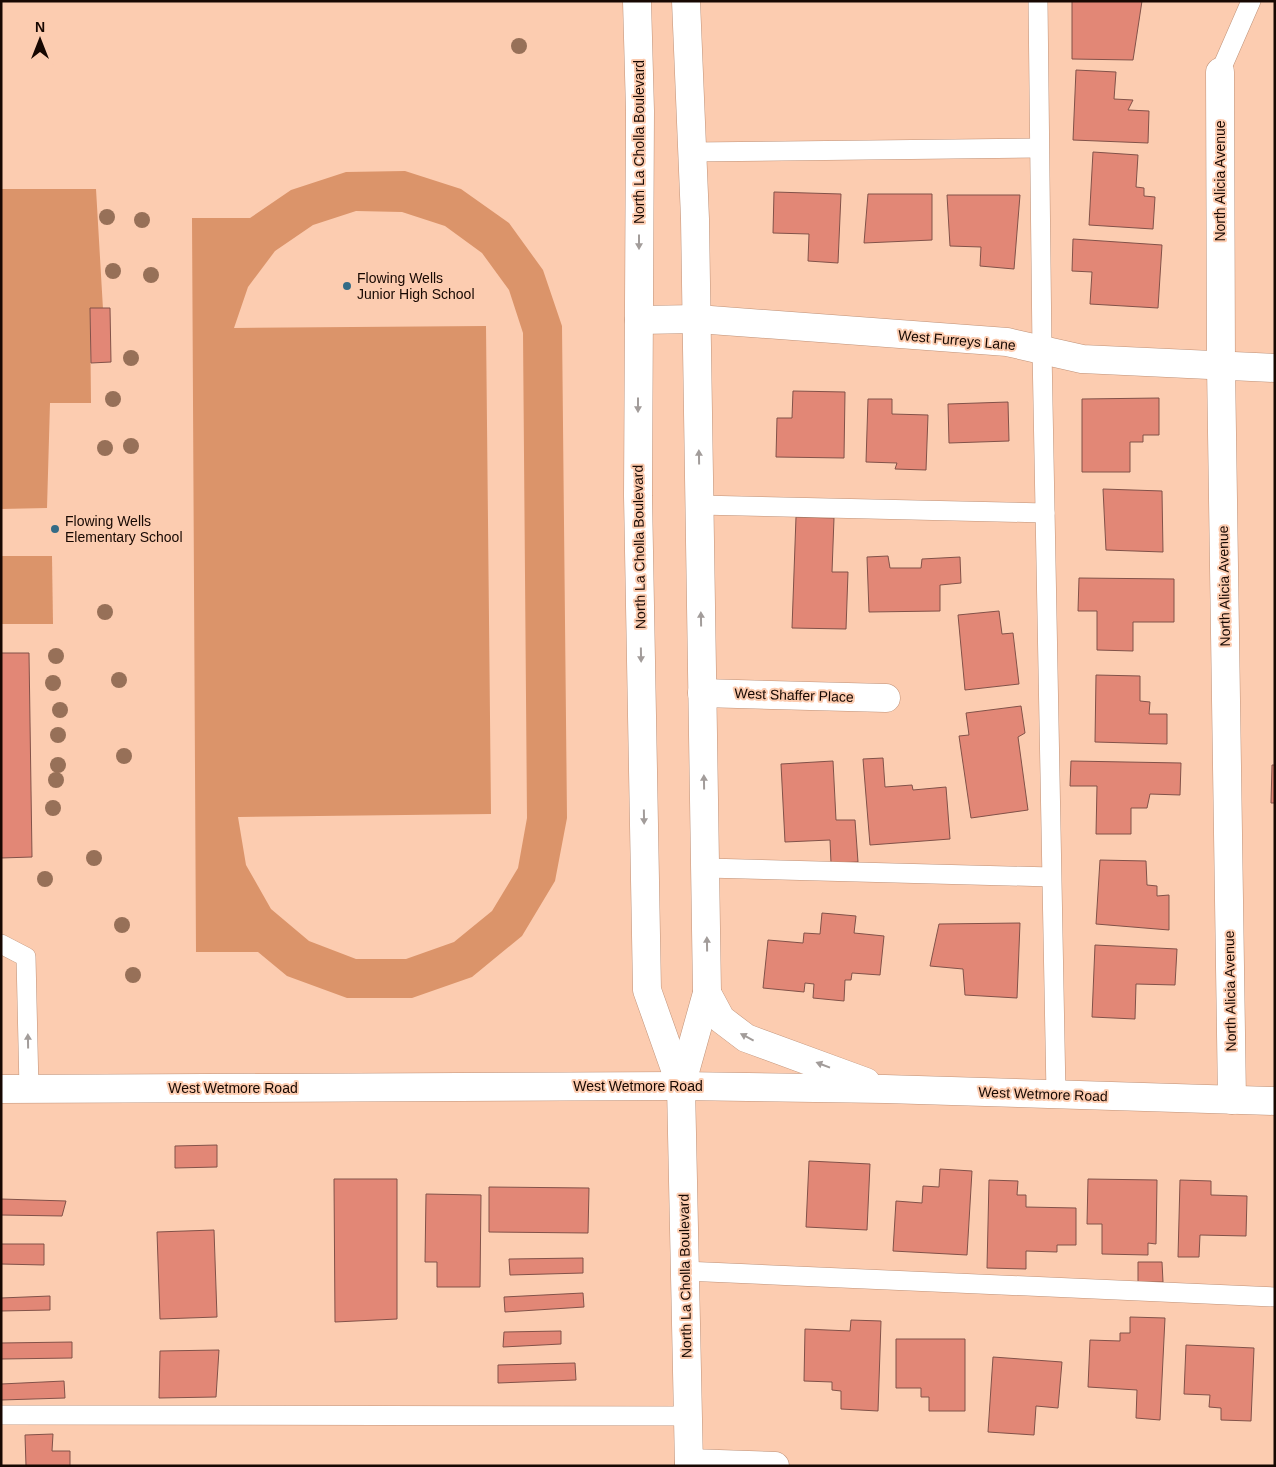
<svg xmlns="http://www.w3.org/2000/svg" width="1276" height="1467" font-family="Arial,sans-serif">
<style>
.green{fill:#db946a;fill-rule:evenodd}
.building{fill:#e28776;stroke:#825249}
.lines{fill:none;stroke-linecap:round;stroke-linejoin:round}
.service-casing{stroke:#bf9177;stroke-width:20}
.minor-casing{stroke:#bf9177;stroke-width:29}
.tertiary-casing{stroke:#bf9177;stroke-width:29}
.service{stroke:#fff;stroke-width:19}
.minor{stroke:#fff;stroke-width:28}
.tertiary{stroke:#fff;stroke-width:28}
.tree{fill:#977058}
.oneway{fill:#a29c9a}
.poi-dot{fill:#346b86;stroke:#fcccb0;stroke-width:2}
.labels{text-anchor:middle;stroke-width:4;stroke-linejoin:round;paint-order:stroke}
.street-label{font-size:14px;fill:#170802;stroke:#fcccb0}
.poi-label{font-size:14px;fill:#170802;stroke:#fcccb0;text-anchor:start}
</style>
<rect width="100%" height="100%" fill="#fcccb0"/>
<g class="green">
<path d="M405,171L461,189L509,223L543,270L562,326L567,818L555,881L522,936L472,977L412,998H347L287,976L258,952H196L192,218H250L291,190L346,172ZM356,211L402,212L445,226L482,253L509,290L523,333L527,818L518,868L492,911L454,942L406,959H356L309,941L271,909L246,865L238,817L491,814L486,326L234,328L248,287L275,251L313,225Z"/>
<polygon points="1,189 96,189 103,309 90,308 91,403 50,403 47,508 1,509"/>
<polygon points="1,556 52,556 53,624 1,624"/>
</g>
<g class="building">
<polygon points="1072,1 1142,1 1133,60 1072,59"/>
<polygon points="1076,70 1116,72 1114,99 1133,100 1128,110 1149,111 1148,143 1073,140"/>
<polygon points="1093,152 1138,155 1136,187 1144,188 1144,196 1155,197 1153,229 1089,225"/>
<polygon points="774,192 841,194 838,263 808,261 809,234 773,233"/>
<polygon points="868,194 932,194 932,240 864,243"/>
<polygon points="947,195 1020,195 1014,269 980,266 981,247 950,246"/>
<polygon points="1073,239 1162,245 1158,308 1090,304 1092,272 1072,271"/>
<polygon points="90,308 110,308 111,362 91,363"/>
<polygon points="793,391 845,392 844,458 776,457 777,418 792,418"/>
<polygon points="1159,398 1159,435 1143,435 1143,442 1130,442 1130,472 1082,472 1082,399"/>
<polygon points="868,399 892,399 892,414 928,415 926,470 895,469 897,463 866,462"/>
<polygon points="1008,402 1009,441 949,443 948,404"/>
<polygon points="1103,489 1162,491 1163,552 1106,550"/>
<polygon points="796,517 834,518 832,572 848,572 846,629 792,628"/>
<polygon points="888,556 890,568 921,568 922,559 960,557 961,583 940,585 940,611 869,612 867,557"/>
<polygon points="1079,578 1174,579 1174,622 1133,622 1133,651 1097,650 1097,611 1078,611"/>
<polygon points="999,611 1002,634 1013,633 1019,684 965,690 958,615"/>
<polygon points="1,653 29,653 32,857 1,858"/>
<polygon points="1096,675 1140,676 1140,701 1150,702 1149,714 1167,714 1167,744 1095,742"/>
<polygon points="1021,706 1025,733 1018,737 1028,810 971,818 959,736 969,735 966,713"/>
<polygon points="883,758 885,787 912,785 913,790 946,787 950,839 870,845 863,759"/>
<polygon points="833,761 836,820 855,820 858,862 831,863 830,840 785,842 781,764"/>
<polygon points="1071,761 1181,763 1180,795 1150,794 1147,808 1131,808 1131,834 1096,834 1097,786 1070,786"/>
<polygon points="1272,765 1275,765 1275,803 1271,803"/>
<polygon points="1100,860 1146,861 1147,885 1157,886 1157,896 1169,895 1169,930 1096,924"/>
<polygon points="822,913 856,916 854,933 884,936 880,975 852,973 851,980 845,980 844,1001 813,998 814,984 805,983 804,992 763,988 768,940 803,943 804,933 820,934"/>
<polygon points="1020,923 1017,998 965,995 963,969 930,966 939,924"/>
<polygon points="1095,945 1177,949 1175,985 1136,984 1135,1019 1092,1017"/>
<polygon points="217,1145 217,1167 175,1168 175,1146"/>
<polygon points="809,1161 870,1164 867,1230 806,1227"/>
<polygon points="940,1169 972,1171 967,1255 893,1251 896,1201 922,1203 923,1186 939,1187"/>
<polygon points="334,1179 397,1179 397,1319 335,1322"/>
<polygon points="1088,1179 1157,1180 1156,1244 1148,1243 1148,1255 1102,1254 1102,1224 1087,1224"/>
<polygon points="989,1180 1018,1181 1017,1195 1026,1195 1026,1207 1076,1208 1076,1245 1057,1245 1057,1252 1026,1251 1026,1269 987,1268"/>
<polygon points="1180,1180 1211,1181 1211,1195 1247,1196 1246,1236 1200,1235 1199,1257 1178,1257"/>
<polygon points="489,1187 589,1188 588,1233 489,1232"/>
<polygon points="426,1194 481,1195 480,1287 437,1287 437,1262 425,1262"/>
<polygon points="1,1199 66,1201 62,1216 1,1215"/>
<polygon points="214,1230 217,1317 160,1319 157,1232"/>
<polygon points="1,1244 44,1244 44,1265 1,1264"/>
<polygon points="583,1258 583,1273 510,1275 509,1259"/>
<polygon points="1138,1262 1162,1262 1163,1282 1138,1282"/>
<polygon points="583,1293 584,1307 505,1312 504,1297"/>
<polygon points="50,1296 50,1310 1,1311 1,1298"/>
<polygon points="1130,1317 1165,1318 1160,1420 1136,1418 1137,1390 1088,1387 1090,1340 1120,1341 1120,1333 1130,1333"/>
<polygon points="851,1320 881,1321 878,1411 841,1409 841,1391 832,1390 832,1382 804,1381 805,1329 850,1331"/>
<polygon points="561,1331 561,1344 503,1347 504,1332"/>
<polygon points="896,1339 965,1339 965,1411 929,1411 929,1397 921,1397 921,1388 896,1388"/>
<polygon points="72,1342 72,1358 1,1359 1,1343"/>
<polygon points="1186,1345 1254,1348 1251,1421 1221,1420 1221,1408 1209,1407 1210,1395 1184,1394"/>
<polygon points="219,1350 216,1397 159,1398 160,1351"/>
<polygon points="993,1357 1062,1362 1058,1408 1036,1406 1034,1435 988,1432"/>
<polygon points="575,1363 576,1380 498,1383 498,1365"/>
<polygon points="64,1381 65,1398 1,1400 1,1384"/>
<polygon points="53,1434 52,1451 70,1451 70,1466 26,1466 25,1435"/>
</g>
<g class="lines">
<g class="service-casing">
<g id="service">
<polyline points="1038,1 1042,350 1056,1094"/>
<polyline points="1220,72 1251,1"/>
<polyline points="692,152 1039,148"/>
<polyline points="699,505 1045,513"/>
<polyline points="706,868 1051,877"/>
<polyline points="1,944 26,957 29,1089"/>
<polyline points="684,1271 1275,1297"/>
<polyline points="1,1415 687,1416"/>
</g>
</g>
<g class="minor-casing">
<g id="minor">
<polyline points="1220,72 1221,366 1232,1100"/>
<polyline points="639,320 697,319 1007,342 1082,359 1275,368"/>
<polyline points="702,693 886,698"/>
<polyline points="689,1463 775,1466"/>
</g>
</g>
<g class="tertiary-casing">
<g id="tertiary">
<polyline points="637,1 640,111 638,496 647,990 681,1086"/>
<polyline points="686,1 695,219 707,993 681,1086 689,1466"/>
<polyline points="707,993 721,1019 746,1038 866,1082"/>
<polyline points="1,1089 681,1086 885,1089 1275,1101"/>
</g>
</g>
<use href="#service" class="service"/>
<use href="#minor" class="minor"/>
<use href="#tertiary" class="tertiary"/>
</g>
<g class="tree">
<circle cx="519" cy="46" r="8"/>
<circle cx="107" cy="217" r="8"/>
<circle cx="142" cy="220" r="8"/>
<circle cx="113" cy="271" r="8"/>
<circle cx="151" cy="275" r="8"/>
<circle cx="131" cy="358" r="8"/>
<circle cx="113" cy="399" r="8"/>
<circle cx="131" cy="446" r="8"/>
<circle cx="105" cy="448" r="8"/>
<circle cx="105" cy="612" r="8"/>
<circle cx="56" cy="656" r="8"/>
<circle cx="119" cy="680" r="8"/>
<circle cx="53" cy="683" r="8"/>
<circle cx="60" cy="710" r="8"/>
<circle cx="58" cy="735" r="8"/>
<circle cx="124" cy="756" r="8"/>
<circle cx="58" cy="765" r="8"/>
<circle cx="56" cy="780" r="8"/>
<circle cx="53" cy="808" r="8"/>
<circle cx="94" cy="858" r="8"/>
<circle cx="45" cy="879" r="8"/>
<circle cx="122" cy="925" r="8"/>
<circle cx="133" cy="975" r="8"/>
</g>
<defs><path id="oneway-solid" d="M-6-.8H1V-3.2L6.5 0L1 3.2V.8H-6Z" transform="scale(1.25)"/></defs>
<g class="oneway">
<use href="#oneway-solid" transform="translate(639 242) rotate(90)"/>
<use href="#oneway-solid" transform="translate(638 405) rotate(90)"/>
<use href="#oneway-solid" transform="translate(699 457) rotate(-91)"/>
<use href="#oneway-solid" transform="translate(701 619) rotate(-91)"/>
<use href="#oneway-solid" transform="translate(641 655) rotate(89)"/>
<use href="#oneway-solid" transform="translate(704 782) rotate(-91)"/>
<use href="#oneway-solid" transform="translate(644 817) rotate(89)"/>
<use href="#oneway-solid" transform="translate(707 944) rotate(-91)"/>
<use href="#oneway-solid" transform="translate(747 1037) rotate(-152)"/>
<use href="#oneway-solid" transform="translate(28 1041) rotate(-91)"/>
<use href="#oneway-solid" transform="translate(823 1065) rotate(-159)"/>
</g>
<g class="poi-dot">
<circle cx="347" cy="286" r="5"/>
<circle cx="55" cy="529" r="5"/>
</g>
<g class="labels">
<g class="street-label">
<text transform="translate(639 142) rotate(-90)" y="5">North La Cholla Boulevard</text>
<text transform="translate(1220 181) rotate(-90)" y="5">North Alicia Avenue</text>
<text transform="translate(957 340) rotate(5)" y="5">West Furreys Lane</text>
<text transform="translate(639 547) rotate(-91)" y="5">North La Cholla Boulevard</text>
<text transform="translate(1224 586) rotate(-91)" y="5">North Alicia Avenue</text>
<text transform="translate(794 695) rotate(2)" y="5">West Shaffer Place</text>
<text transform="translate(1230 991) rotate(-91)" y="5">North Alicia Avenue</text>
<text x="638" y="1091">West Wetmore Road</text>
<text x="233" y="1093">West Wetmore Road</text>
<text transform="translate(1043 1094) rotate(2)" y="5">West Wetmore Road</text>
<text transform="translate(685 1276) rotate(-91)" y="5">North La Cholla Boulevard</text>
</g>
<g class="poi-label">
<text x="357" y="283">Flowing Wells<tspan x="357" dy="16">Junior High School</tspan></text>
<text x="65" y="526">Flowing Wells<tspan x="65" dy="16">Elementary School</tspan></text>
</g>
</g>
<rect width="1276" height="1467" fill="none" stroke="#170802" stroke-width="5"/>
<g transform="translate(40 40)" stroke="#fcccb0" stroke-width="4" paint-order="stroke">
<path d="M0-4L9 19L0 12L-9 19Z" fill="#170802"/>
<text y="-8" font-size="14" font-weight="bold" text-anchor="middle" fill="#170802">N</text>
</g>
</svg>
